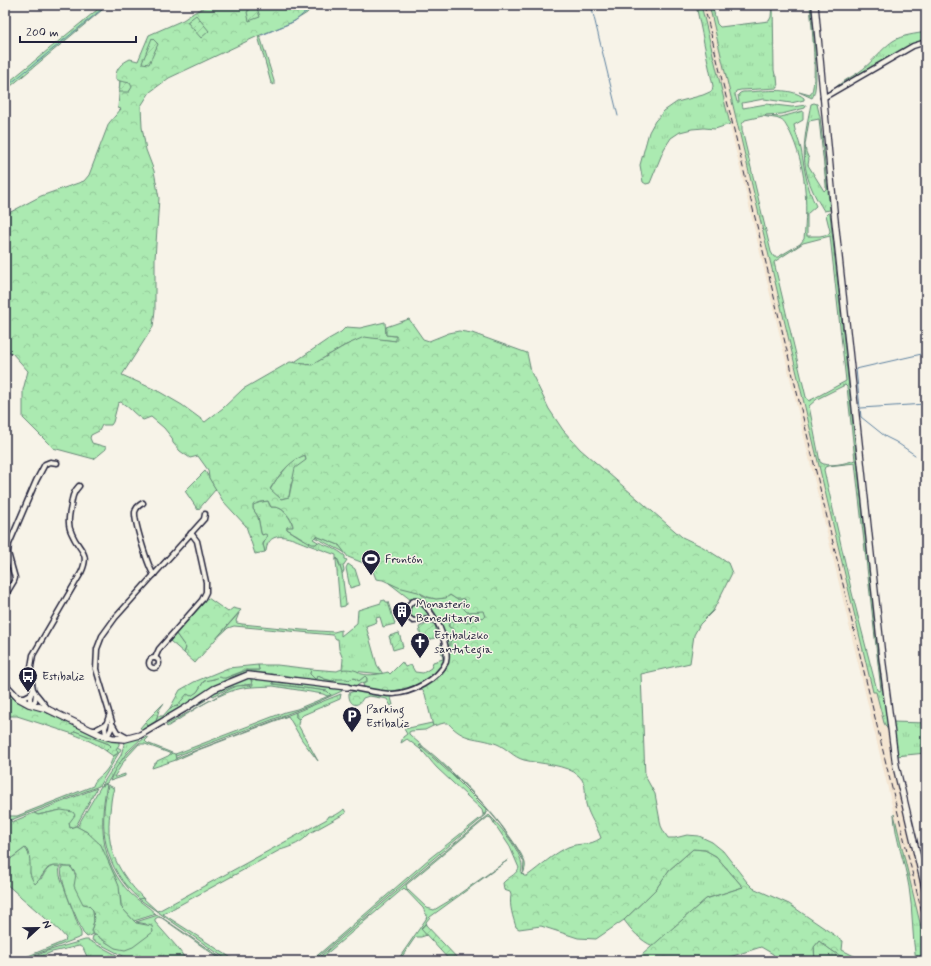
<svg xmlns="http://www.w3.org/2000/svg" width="931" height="966" font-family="Mynerve,sans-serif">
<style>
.built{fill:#f4e5d1}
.grass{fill:url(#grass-tufts);stroke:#668676;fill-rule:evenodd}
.forest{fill:url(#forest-crowns);stroke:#668676;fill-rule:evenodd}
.garden{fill:url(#garden-furrows);stroke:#668676}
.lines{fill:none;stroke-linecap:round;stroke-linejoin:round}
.stream{stroke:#5d81a0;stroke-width:1}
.street-casing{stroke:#22223b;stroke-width:7}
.secondary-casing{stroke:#22223b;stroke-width:8}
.street{stroke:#f7f3e8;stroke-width:4}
.secondary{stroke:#f7f3e8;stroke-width:5.5}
.rail{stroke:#22223b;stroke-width:1;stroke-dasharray:6 3;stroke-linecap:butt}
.labels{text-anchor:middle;stroke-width:3;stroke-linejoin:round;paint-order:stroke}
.poi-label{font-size:12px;fill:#22223b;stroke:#f7f3e8;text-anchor:start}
</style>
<defs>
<pattern id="grass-tufts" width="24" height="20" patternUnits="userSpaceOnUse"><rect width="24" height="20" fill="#abeab1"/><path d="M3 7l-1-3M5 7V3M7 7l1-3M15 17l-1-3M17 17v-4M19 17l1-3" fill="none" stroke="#93c899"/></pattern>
<pattern id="forest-crowns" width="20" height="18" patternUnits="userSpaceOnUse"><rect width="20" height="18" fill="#abeab1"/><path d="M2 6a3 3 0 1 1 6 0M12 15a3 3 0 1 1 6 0" fill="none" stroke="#93c899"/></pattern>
<pattern id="garden-furrows" width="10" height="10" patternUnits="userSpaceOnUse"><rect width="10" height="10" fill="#abeab1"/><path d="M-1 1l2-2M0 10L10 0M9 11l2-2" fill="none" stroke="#93c899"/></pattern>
</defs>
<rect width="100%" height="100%" fill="#f7f3e8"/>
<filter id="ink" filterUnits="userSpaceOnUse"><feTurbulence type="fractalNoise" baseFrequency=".025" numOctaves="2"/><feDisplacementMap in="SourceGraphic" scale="8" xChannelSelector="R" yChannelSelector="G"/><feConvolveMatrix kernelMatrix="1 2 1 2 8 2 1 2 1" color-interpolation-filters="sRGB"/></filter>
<g filter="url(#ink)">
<polygon class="built" points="701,5 709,5 873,692 876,692 884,723 889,732 892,761 926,902 926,948"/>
<g class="grass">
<polygon points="696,5 701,5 730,124 715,129 704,128 692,129 680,132 671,138 664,149 650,183 646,184 643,182 640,165 649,132 655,121 664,111 677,102 703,95 712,91 713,86"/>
<path d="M709,5H712L717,24L720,27L769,21L771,17L772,5H773L774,70L775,75L777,76L778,88L741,90L736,91L735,94L737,102H739L738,95L740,93L743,92C761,92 790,86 804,98V100L791,103L764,99L742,103L743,108L766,104L792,107L806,105L805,108L782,114L765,115L766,116L781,117L803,111V120L794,125C795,133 799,140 801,149C805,170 806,186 816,206L807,214V236H820L829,234L830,231L826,215L828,213H830L881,681L889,732L884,723L876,692H873ZM763,116C769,118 776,117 781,120C785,122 787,128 790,132C806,166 808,202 804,239L800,244L778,257H774L771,252L742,130V124L745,120ZM830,236L846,381L809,401L806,397L774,262L803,243ZM845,385L847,387L855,460C847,463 827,468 820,462L809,406L817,399ZM855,463L881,690L879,691L877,690L852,593L824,470L825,467L828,466Z"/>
<path d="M810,5H811C812,21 821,88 812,98L799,92L810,95C819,86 811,20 810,5Z"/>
<path d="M926,32V40L918,42L904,49L832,91C839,83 850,78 859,72C872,63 881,49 893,41C902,35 916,34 926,32Z"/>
<polygon points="258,36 260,36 274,81 274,85 271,83"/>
<path d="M814,103L817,104L820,117L830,210L824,211C820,204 815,197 812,189C799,160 805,133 811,104ZM819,119L826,185V189L824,191L808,165L809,159L806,152L805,145L809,121Z"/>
<polygon points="385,322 386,335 396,336 397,341 364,338 344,346 312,365 293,363 327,340 341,332 346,327 360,328"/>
<polygon points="305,454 306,460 291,484 289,497 281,499 270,490 276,480 292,461"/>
<polygon points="205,471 216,489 198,510 185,491"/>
<path d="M268,501L271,507C274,507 278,507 281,509C286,512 293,522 293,528L287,527V529L301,538L316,544L318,542C328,546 337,549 345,556V559L347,560L343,566L344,571L342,574L339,562L337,558L336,560V555C326,551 316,548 306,544C293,539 269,527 266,551L265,552L263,545L266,538L261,533L258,517L253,509V505L255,503Z"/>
<polygon points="316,536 339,545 346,554 342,551 314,537"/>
<polygon points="348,564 355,569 360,585 350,588 346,568"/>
<path d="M389,583C399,587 408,588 417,591C419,592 421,594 422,595C431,600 442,600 450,595L456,599H465L467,612L483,610L486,617L476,619L468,623L463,621L448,625L449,627L454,629C455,637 453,643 449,649C444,633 434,593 411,600Z"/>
<polygon points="385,600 386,602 388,602 395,624 383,627 380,617 376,618 377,622 366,626 377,665 383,674 342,670 343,659 339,649 338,639 336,639 333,635 234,626 228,628 216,639 239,613 236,621 237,623 242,624 302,630 334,632 341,630 341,636 357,623 358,610 381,603 381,601"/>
<polygon points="416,603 423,606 430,617 417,620 411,617 409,610 410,606"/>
<polygon points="176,634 186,648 184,653 170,641"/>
<path d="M258,665H277L311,669L310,674L311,675L318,676L325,679L333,681L338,678H354L357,680H360L365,676L367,678V683L363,684L362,683L354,686L256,672C232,671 212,689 192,701C177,711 160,720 145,730L140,728L145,722L148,725L156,721L158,716H163L170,708L177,706L187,693L190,695L197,692L204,681L214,679L220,676L225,678L247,670H259Z"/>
<polygon points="250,676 252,684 232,687 213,696 211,693"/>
<polygon points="272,678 341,689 342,691 311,705 176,756 175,754 178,753 285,712 297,709 331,695 327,691 273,684"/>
<path d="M250,685L252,687C223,688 191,712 167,727L166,725L230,689L237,686Z"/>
<polygon points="204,698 206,700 143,737 127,752 107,783 102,785 121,755 125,741"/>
<polygon points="296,712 296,717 299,719 298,725 318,761 302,740 288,716 198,750 176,760 176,758"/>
<polygon points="892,722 926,723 926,753 896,756"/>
<path d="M432,723L433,726L425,730L411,731L409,732V734C418,743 428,750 437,758C463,782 489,807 510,837C515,844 522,854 525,863C526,867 524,871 523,875L524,862L516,847L500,824L481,802L454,775L420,745L419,746L422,748L420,749L407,739L401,743L403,737L407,734L404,729Z"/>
<path d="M75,731L109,744L111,746L106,751C96,743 85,739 73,734Z"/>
<path d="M146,737L148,738L145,741L147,743L172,753L170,755L169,753L145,744H139L126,758L114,777H116L125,774V776L110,781C115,764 132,748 146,737Z"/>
<path d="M117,747L121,749L120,751L99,786L11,820L5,814L10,816H17L93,786C95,779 99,778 103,774C108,769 112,762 113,756H114L117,752L116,749Z"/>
<path d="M107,784C99,824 100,862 130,893C138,901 148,906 156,914L134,921L121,907C121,894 118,881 112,871L87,832L77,827L101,786Z"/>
<polygon points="97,788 76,826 70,828 69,823 61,810 38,815 34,813"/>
<path d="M344,809L346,813L310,833C303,842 291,847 280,850L163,914L236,961H229L139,899L143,898L157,911L160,910L327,819L329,816C335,816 340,813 344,809Z"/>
<polygon points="487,812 486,815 416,873 313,961 311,961 430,858 483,816 483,814 486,814"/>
<path d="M894,814L926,948V961H916C912,936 913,911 909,887C905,862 895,839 894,814Z"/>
<polygon points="489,815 495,821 494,823 491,818 488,817 406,885 407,889 427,908 434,910 449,901 508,860 430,917 426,922 427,925 425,924 421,928 427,935 421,937 416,937 414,939 399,961 397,961 426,919 427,916 423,908 404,888 318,961 315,961 416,875"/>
<path d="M25,848C31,854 31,865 30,874L41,879C46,871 48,865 59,866L60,876L81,933V937L19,961H16L65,941L66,938L60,931L5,883V863Z"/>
<path d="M693,849L705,850L716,856L743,887L706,899L653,946C641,941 632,931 624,920L656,889L669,870Z"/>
<path d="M61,867H71C80,880 82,899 93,910L94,921L91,931L94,934L87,937L83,933C75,913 61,887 61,867Z"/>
<path d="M158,915L226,961H223L162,918L158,917L155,919V922L177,947L187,961H133L92,940L93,936L96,935C121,955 130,949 152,931L146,924L136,922Z"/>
<polygon points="85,940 88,940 128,961 89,961 83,948 79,946 52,952 29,961 24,961 47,951"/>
<polygon points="819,941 834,952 852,961 815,961 814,947"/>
</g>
<g class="forest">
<polygon points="103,5 108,5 5,91 5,85"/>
<path d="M209,5H313L307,13L291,23L258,36L169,78L150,92L141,106L142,127L146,150L154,171L159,198L155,259V310L153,327L122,375L158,391L182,405L205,422L223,408L243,389L290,362L312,365L344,346L364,337L396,341V336L386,335V327L409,319L423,339L429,341L449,333L459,331L472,333L527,353L531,372L549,409L563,430L580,449L682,537L703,547L728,563L732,573L713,611L700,624L694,635L690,663L641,674L645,776L655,794L661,826L664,832L668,838H675L687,835L699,836L712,842L723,851L747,882L753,888L789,904L843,941L842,950L864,961C844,961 835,953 819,941L814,947L815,961H776L773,954L761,947L717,961H635L706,899L743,887L716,856L705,850L693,849L669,870L656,889L624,920L596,939L578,938L541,926L519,929L516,927C513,917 509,906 511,895L510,892L504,890L503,883C508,877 515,876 519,868L510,847L494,823L495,821C505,833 527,858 521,873L524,876H527C541,866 553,854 568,847C580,842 588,847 601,838C597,826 589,817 586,804C584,794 588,785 579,776C567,764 539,764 524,760C513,757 507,748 497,744C476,736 465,742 448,723H444L433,726L425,694L421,688C426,686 430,683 435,680C443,672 451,652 450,642L454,638L453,634L454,632V629L449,627V622L459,620L467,623L476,619L485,617L483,611L467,612L464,609L462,605L465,601L464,599H456L450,595L446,598L436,599L428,597L418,592L398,587L383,580L376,579L371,566L348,557L339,545L316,536L313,539L318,542L316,544H312L287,529V527H293C293,521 286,512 281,509C278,507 274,507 271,507L268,501L261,502L253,505V509L258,517L261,533L262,535L265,534L267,535L263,544L265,552L255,554L246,526L223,501L209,478L208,470L198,456L190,458L180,451L173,443L172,438L164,428L151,417L143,420C134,414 129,407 121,402L118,403L113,422L111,425H102L99,431L91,435L90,438L92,443L106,447V449L94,459L53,448L23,418V390L28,371L12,353L5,350V215L41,196L84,181L89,175L109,123L121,109L118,108L120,81L116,79C115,68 122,63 130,59L138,61L149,35L183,20L195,12ZM305,455L306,460L295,468L289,497L281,499L270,489C279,475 289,461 305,455Z"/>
<polygon points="337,558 342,573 346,604 345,606 340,607 336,560"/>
<polygon points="208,598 228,612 233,608 241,610 195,663 184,653 186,648 176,634"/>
<path d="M442,644C444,649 446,655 445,660C439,678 410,689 392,691C383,692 373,689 364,688L363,684L367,682V678L365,676L359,681L354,678L348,680L347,679H336L333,681L325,679L318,676L317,679H315L310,674L311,669L337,671C342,668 352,669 357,671C359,672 360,674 362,674C369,676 381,674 388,672L390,674L402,662L405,667L411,665L415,672L423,673L431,668L433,662L443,659L440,645Z"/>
<polygon points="258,665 259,670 246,670 225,678 222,678 220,677 214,679 204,681 197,692 191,696 187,694 177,706 170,708 180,690 194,682 228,668"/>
<polygon points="250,676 272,678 273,684 327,691 331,695 327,696 323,694 273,686 252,687 250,685 253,685"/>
<polygon points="5,686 13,696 49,712 119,740 119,745 116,749 118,752 117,754 113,756 106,751 111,746 109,744 75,731 73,734 17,716 10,716 5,720"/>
<path d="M357,690L390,694L393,705L391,706L387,699L369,696L363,698C358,709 348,705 349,693Z"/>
<polygon points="341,694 340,699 303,715 299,719 296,717 296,712"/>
<polygon points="164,703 159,710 156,721 148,726 145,722"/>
<path d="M422,748L451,774L486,809L487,812L486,814H483L482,810C467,796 452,782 437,768C431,762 427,755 420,749Z"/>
<polygon points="172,753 175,754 176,760 152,768 153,765 157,762 157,761 168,756"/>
<path d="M108,785L114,788C111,796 111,804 110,812C105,849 118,872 143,898L139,899C104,868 98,829 108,785Z"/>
<path d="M61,810L73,812L75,815L69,823L70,828L76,826L87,832L101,845L119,886L121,907L136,923L152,926L153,932L133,947L125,950L115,948L91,932L94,921L93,910L88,905L83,904L74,886L76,874L71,867C64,867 53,864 48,868C43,873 41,879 35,884C33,881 30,876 30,872C30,864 31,854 25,848L5,863V814L12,822L34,813L38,815Z"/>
</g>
<g class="garden">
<polygon points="250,8 257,8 260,17 249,21 247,12"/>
<polygon points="196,15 209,31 201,38 187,22"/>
<polygon points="152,38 158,44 149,64 142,63"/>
<polygon points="120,81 130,83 132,87 129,92 119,92"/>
<polygon points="430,623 435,625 438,637 422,642 419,627"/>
<polygon points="399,633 403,647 393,650 389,636"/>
<polygon points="425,924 460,961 450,961 421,929"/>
</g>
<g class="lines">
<g class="stream">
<polyline points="591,5 618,116"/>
<polyline points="262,35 295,21 314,5"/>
<polyline points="5,88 107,5"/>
<polyline points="861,408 926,404"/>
<polyline points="915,455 896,442 886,437 861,417 856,369 926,353"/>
</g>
<g class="street-casing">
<g id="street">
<polyline points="823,98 913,46 926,42"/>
<path d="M143,503C139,505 136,508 135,512C134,521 148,567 154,575"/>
<polyline points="5,596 14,581 15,578 8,553 9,544 36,481 45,464 50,462 57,463"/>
<circle cx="154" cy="663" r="5"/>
<polyline points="155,658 159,649 202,600 206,592 206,582 197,541 191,533"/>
<path d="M347,687C362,689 378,694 393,694C411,693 438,680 446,662C449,652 441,627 435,619C429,610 416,589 407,609L408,617L413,621L431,619L436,620"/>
<path d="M33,689L30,697V704L35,701L36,694L33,689L30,673L33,655L81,573C91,552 79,551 72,534C67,525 69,515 71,506C72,498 73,492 79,486"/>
<polyline points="37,695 49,710"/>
<polyline points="18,697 25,697 31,694"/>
<polyline points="113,725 117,732 126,737"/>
<polyline points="91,730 95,730 106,724"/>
<polyline points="106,736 108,735 111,729 112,722 96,669 97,649 102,636 115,618 204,519 205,514"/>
<polyline points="106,736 105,728 109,716"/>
</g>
</g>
<g class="secondary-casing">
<g id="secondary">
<polyline points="815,5 834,211 882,657 894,751 896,766 926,892"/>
<polyline points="5,684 18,698 29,704 47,709 101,735 112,738 125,739 140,735 184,709 214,689 248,675 347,687"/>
</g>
</g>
<use href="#street" class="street"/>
<use href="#secondary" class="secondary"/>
<polyline class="rail" points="704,5 926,930"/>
</g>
</g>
<defs>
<g id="stadium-pin" transform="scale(1)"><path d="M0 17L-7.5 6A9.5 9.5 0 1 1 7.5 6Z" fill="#22223b" stroke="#f7f3e8"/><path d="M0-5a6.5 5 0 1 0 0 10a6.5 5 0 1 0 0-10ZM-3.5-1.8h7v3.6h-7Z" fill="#fff"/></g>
<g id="building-pin" transform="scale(1)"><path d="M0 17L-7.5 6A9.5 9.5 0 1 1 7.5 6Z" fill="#22223b" stroke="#f7f3e8"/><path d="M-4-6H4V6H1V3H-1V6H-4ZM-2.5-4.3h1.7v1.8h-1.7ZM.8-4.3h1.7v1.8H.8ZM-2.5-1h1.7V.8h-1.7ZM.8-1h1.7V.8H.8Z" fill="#fff"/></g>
<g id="church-pin" transform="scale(1)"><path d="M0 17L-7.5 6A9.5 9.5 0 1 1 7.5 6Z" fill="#22223b" stroke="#f7f3e8"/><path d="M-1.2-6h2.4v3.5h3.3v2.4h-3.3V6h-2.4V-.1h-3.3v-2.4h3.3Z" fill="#fff"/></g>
<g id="bus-pin" transform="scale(1)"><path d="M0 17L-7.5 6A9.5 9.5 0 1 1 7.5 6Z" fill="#22223b" stroke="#f7f3e8"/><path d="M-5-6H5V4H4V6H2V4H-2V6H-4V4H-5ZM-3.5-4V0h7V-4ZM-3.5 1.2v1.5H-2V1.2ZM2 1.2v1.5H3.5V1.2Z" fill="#fff"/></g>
<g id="parking-pin" transform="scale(1)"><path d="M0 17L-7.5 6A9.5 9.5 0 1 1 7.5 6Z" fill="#22223b" stroke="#f7f3e8"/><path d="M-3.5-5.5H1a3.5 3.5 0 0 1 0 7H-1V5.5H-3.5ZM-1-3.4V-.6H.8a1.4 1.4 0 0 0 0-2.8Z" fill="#fff"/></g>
</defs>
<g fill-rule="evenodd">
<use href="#stadium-pin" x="371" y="559"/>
<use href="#building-pin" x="402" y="611"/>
<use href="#church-pin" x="420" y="642"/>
<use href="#bus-pin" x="28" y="676"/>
<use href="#parking-pin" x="352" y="716"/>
</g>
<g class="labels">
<g class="poi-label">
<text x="385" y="563">Frontón</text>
<text x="416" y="608">Monasterio<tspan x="416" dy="14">Beneditarra</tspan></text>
<text x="434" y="639">Estibalizko<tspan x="434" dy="14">santutegia</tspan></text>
<text x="42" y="680">Estibaliz</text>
<text x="366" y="713">Parking<tspan x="366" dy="14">Estíbaliz</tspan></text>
</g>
</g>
<rect width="931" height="966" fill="none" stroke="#f7f3e8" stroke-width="20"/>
<rect x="10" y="10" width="911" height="946" fill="none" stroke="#22223b" stroke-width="1.5" filter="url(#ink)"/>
<g transform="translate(38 928) rotate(68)" stroke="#f7f3e8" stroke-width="3" paint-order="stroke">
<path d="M0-3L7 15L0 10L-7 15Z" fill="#22223b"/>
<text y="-6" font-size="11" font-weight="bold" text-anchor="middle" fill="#22223b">N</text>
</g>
<path d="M20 36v6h116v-6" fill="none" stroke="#22223b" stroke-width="2"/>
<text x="26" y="36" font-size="12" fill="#22223b" stroke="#f7f3e8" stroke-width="3" paint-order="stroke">200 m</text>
</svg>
